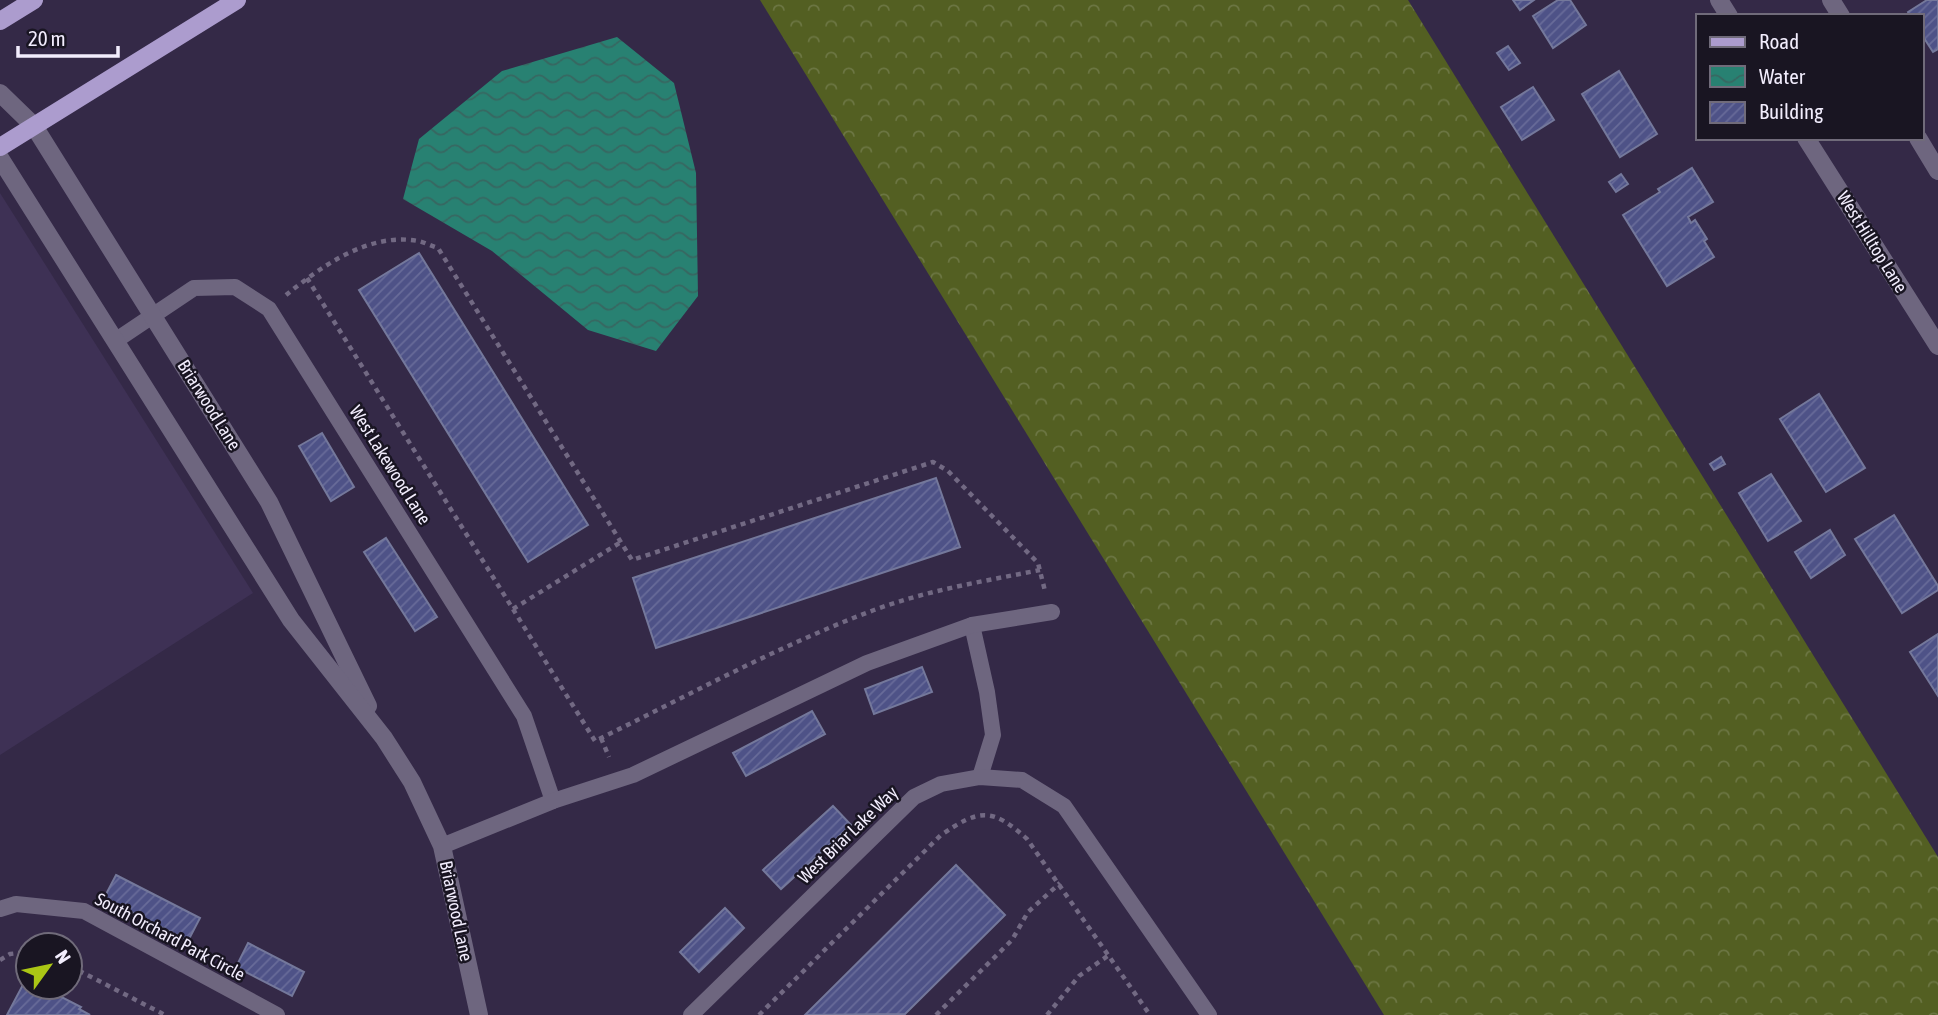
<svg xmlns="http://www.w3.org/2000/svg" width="1938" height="1015" font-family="'Asap Condensed',sans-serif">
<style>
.built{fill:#3e3155}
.forest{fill:url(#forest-crowns)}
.water{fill:url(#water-waves)}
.building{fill:url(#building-hatch);stroke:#74789b;stroke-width:2}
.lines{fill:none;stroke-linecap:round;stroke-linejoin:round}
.path{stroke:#726983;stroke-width:4.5;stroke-dasharray:5 5;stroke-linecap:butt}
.service{stroke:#6e667f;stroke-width:16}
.minor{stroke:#6e667f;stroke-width:18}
.primary{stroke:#ac9cce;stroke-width:18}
.labels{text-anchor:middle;stroke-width:5;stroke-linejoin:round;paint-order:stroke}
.street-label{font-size:18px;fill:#f2edfd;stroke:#191522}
</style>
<defs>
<pattern id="forest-crowns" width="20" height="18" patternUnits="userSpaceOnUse" patternTransform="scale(1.75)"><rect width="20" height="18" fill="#535f22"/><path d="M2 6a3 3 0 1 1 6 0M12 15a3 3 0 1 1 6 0" fill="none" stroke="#6c7643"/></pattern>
<pattern id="water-waves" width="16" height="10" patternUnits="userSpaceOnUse" patternTransform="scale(1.75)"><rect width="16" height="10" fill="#288172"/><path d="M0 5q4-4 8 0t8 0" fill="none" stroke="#376761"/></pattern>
<pattern id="building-hatch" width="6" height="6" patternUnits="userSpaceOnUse" patternTransform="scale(1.75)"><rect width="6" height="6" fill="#4e5287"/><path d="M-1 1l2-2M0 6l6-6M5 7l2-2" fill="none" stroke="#686b99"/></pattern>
</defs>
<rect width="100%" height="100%" fill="#342947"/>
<polygon class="built" points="0,193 253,593 0,755"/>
<polygon class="forest" points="760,0 1408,0 1938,857 1938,1015 1384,1015"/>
<polygon class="water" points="617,37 674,83 696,173 698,296 656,351 588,330 492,251 403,199 419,139 502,71"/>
<g class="building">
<polygon points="1513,0 1534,0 1520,10"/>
<polygon points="1558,0 1570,0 1586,25 1553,48 1533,16"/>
<polygon points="1927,0 1938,0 1938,49 1933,52 1922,35 1922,16 1910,16 1908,12"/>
<polygon points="1508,46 1520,63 1509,70 1497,53"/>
<polygon points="1619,71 1657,134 1620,157 1582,94"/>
<polygon points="1533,87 1554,120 1522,140 1501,107"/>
<polygon points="1692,168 1713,202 1688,217 1691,223 1695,220 1707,239 1704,241 1714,257 1667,286 1623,215 1660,192 1658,189"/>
<polygon points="1621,174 1628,184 1616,192 1609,182"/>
<polygon points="419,253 588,525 528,562 359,290"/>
<polygon points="1819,394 1865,468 1826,492 1780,419"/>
<polygon points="322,433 354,487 331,501 299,446"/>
<polygon points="1721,457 1725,464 1714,470 1710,464"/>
<polygon points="1771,474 1801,521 1768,541 1739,493"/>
<polygon points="936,478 960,547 656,648 633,578"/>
<polygon points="1894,515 1938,586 1938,590 1902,613 1855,539"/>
<polygon points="1830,530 1845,555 1811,578 1795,552"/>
<polygon points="386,538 437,617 415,631 364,552"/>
<polygon points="1938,634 1938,696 1910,652"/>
<polygon points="922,667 932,692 874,714 865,689"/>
<polygon points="812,711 825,734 746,776 733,753"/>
<polygon points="833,806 851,825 781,889 763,870"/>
<polygon points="956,865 1005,915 905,1014 805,1015"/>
<polygon points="116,875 200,918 188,941 104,898"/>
<polygon points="725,908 744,928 699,972 680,952"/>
<polygon points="248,943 304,972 292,996 236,967"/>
<polygon points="26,979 28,987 42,987 81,1007 79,1009 90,1015 7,1015"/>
</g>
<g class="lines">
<g class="path">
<path d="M307,278L595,741C687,696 778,646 874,610C928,590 985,581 1040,570"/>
<path d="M286,295C322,266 369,232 418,241C424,242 431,246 438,248L632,560L933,462L948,471L1038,563L1045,591"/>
<polyline points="513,609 621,542"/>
<polyline points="601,738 609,757"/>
<polyline points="0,960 10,954 28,952"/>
<polyline points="70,966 165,1015"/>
<path d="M759,1015L941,835C979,809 992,807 1027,839L1150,1015"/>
<polyline points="936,1015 1012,940 1028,912 1060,883"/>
<polyline points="1047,1015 1079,976 1109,955"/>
</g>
<g class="service">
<polyline points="115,341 194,288 235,287 269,309 524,716 553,801"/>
<polyline points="972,625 987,692 993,735 980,777"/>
<polyline points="442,846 553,801 633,775 867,663 972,625 1052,612"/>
<polyline points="0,909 16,904 84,911 277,1015"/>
<polyline points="691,1015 914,797 941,784 980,777 1022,780 1064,806 1209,1015"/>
</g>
<g class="minor">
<polyline points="1719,0 1729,16"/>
<polyline points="1831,0 1841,16"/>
<polyline points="0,93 34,126 269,502 368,706"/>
<polyline points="1806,138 1938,346"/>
<polyline points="1918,138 1938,171"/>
<polyline points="0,158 291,620 384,738 412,782 442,846 479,1015"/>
</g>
<g class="primary">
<polyline points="0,21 34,0"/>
<polyline points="0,147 237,0"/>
</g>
</g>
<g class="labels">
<g class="street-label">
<text transform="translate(1872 242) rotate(58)" y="6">West Hilltop Lane</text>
<text transform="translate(209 405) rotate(58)" y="6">Briarwood Lane</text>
<text transform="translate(390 465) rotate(58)" y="6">West Lakewood Lane</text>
<text transform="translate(848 835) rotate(-44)" y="6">West Briar Lake Way</text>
<text transform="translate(456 911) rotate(78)" y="6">Briarwood Lane</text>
<text transform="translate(170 937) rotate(28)" y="6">South Orchard Park Circle</text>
</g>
</g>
<rect x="1696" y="14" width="228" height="126" fill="#191522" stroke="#706b7a" stroke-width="2"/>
<rect x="1710" y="37" width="35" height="10" fill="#ac9cce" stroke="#706b7a" stroke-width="2"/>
<text x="1759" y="49" font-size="21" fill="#f2edfd">Road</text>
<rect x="1710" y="66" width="35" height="21" fill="url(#water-waves)" stroke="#706b7a" stroke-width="2"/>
<text x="1759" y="84" font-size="21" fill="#f2edfd">Water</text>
<rect x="1710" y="102" width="35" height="21" fill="url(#building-hatch)" stroke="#706b7a" stroke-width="2"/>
<text x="1759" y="119" font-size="21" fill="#f2edfd">Building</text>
<g transform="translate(49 966) rotate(57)"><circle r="33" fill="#191522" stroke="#706b7a" stroke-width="2"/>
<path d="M0-5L12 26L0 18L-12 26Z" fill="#abc615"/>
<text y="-10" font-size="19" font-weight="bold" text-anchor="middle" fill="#f2edfd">N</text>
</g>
<path d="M18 46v10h100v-10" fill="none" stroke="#f2edfd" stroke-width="3.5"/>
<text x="28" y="46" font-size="21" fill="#f2edfd" stroke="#191522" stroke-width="5" paint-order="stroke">20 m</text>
</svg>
